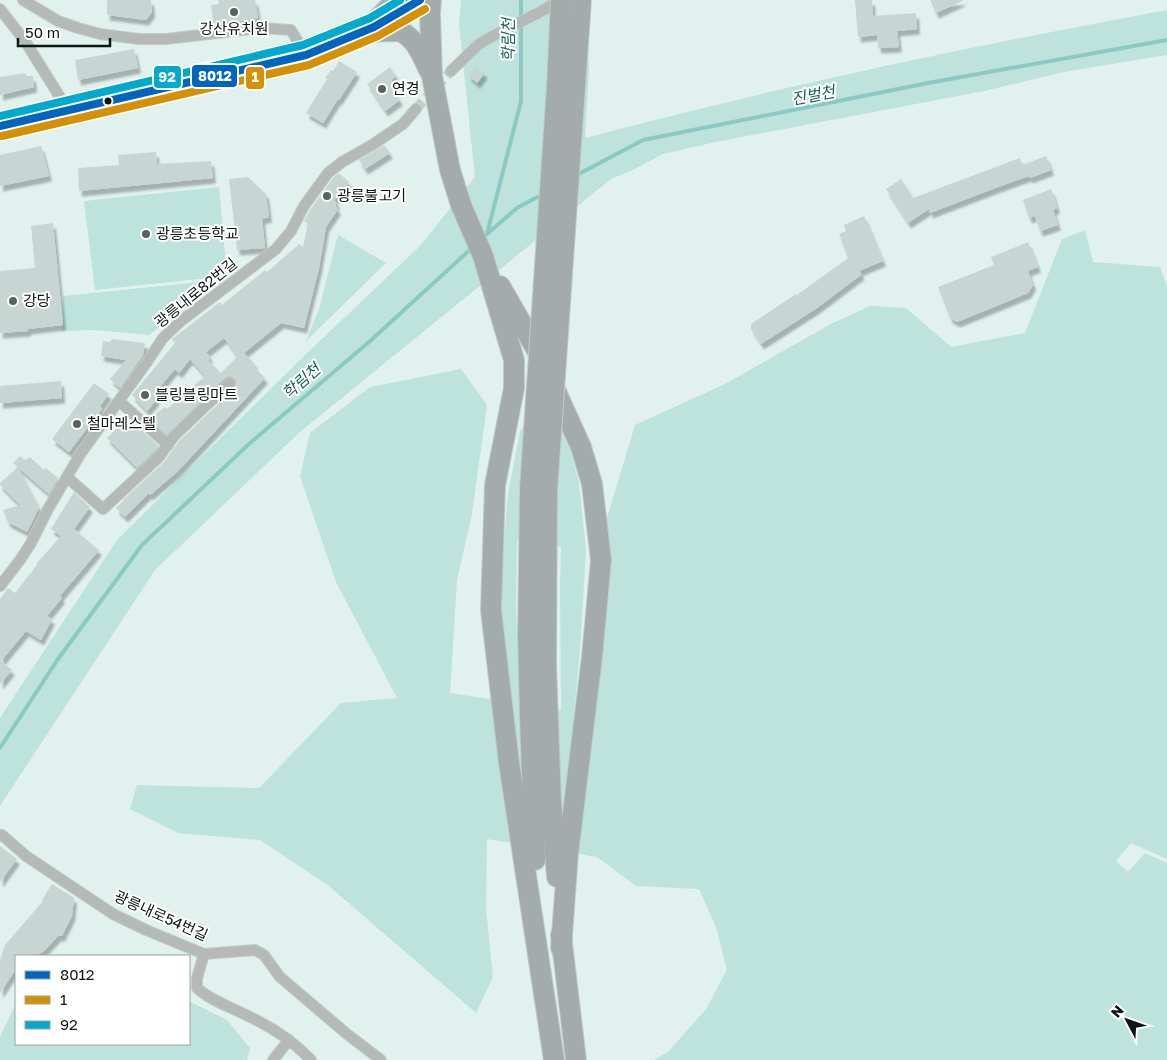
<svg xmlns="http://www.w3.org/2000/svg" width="1167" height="1060" font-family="'Golos Text','Noto Sans KR',sans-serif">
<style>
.green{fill:#bde3dc;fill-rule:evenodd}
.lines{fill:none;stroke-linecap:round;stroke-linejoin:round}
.stream{stroke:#8acac2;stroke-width:4}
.building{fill:#c8d6d3;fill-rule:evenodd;filter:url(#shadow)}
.street-tunnel{stroke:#c1d0cd;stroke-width:10;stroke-dasharray:10 5;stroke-linecap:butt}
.street-casing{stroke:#c1ccca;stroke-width:12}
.secondary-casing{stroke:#c1ccca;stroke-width:18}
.highway-casing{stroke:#c1ccca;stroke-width:22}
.street{stroke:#b3bab8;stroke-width:10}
.secondary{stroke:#a8afad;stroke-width:15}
.highway{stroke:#a4acab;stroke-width:20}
.highway-bridge-casing{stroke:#c1ccca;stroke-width:22;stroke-linecap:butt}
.highway-bridge{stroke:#a4acab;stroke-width:20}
.bus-1-casing{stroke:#fff;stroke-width:11}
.bus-2-casing{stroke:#fff;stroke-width:11}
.bus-3-casing{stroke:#fff;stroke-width:11}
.bus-1{stroke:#0065bd;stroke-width:8}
.bus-2{stroke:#d49103;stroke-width:8}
.bus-3{stroke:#00a9ce;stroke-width:8}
.poi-dot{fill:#576361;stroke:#fff;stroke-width:2}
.bus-dot{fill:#0c1715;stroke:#fff;stroke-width:2}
.labels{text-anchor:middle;stroke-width:4;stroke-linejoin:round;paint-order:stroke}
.poi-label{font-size:15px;fill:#0c1715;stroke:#fff;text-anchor:start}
.street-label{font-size:15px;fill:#0c1715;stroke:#fff}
.water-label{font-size:16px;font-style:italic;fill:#196058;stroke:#fff}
.line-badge{stroke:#fff;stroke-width:2}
.badge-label{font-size:14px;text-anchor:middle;font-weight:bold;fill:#fff}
</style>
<defs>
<filter id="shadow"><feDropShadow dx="3" dy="5.5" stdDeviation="1" flood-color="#0004"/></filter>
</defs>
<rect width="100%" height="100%" fill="#e1f1ee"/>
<g class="green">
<path d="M461,0H587L589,70L585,138C777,87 972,46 1167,10V55L1064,72L984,91L716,142L663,154L633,170L611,179L300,432L155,570L0,806V718L117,540L307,353L420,246L475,177L459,23Z"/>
<polygon points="219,187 227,276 95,290 84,201"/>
<path d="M1085,230L1093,262L1160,267L1167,287V859L1131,843L1116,861L1128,872L1145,853L1167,863V1060H654L668,1052L706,1009L727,970L716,927L699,889L636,886L597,857L487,839L486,909L493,977L476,1013L329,886L260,840L178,833L130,809L137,785L259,788L341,703L397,698L336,582L300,476L310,433L370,387L461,369L487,405L472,514L457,580L450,693L508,702L499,598L508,494L520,431L542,397L566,434L579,483L586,550L580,650L574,712L582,713L606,521L635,425L725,384L831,324L870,306L906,308L951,347L1025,333L1062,239ZM517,541L561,547L560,583L561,710L519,703L516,603Z"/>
<polygon points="338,235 386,263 306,341 319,309"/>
<polygon points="220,280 149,335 95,330 62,331 63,296"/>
<polygon points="189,1001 227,1020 250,1048 247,1060 0,1060 0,1037 16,1003 16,1044 189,1044"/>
</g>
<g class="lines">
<g class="stream">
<polyline points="575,176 643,140 928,83 1167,40"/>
<polyline points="488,233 517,208 543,194"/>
<polyline points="482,239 487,234 521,101 521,0"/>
<polyline points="0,748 58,659 142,545 250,443 369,342 473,247"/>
</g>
</g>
<g class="building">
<polygon points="107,0 151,0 152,12 146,20 107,15"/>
<polygon points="218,0 255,0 258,18 214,26 211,5 219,4"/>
<polygon points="855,0 872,0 873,16 916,13 917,29 897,31 899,47 878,48 877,35 858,37"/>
<polygon points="930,0 964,0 936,13"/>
<polygon points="134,49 138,68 78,80 75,60"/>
<polygon points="339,61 357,72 339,100 338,99 323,123 306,113 327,79 325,78 331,70 333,71"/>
<polygon points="475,66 485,73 477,83 468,75"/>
<polygon points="390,67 396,76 391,80 396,88 393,90 400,100 385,111 367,84"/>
<polygon points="25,73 27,76 33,76 34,87 0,95 0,77"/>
<polygon points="384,145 390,153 365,169 359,160"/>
<polygon points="41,146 49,176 0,186 0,155"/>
<polygon points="156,152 157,164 211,161 213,178 79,191 78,168 119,165 118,155"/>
<polygon points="1046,156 1051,170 1030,178 1029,176 998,187 930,213 929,209 908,223 886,189 901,179 913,198 1020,158 1022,165"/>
<path d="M339,173L349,182L334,200L337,203L335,206L338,209L326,227L319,268L304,328L281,323L244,353L255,364L253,366L265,378L178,471L150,495L149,493L125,517L116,508L123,501V500L164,462L179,441L235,388L237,382L235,379L232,377L229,376L225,378L167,435L149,419L165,407L167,409L205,376L190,359L179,373L175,369L164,382L155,396L157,399L147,411L132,395L175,343L172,339L220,302L222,305L265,270L267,272L299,244L303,247L308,224L304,221L310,210L333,178ZM224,338L238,356L221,373L208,360L210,357L206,352Z"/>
<polygon points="248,177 266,194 269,217 262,219 265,248 237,250 229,179"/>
<polygon points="1051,189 1057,208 1053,210 1058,225 1040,231 1035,216 1029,218 1023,200"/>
<polygon points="864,216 883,261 859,271 862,274 817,308 761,344 751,329 751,324 796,294 797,295 848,258 839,234 846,231 844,225"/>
<polygon points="53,223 63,325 28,329 28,331 0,333 0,271 35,268 31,226"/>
<polygon points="1028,242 1038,267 1028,271 1033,285 1028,293 957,322 950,318 938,287 994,265 991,257"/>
<polygon points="112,339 145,343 143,355 120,388 110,379 126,360 101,356 103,341 110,342"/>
<polygon points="61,381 62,398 0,403 0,386"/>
<polygon points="94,383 109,394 100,406 102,409 69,452 52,439"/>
<polygon points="125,420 136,431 139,428 159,446 154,452 137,468 107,438"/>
<polygon points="20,456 25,460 30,457 44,470 46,468 58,478 49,494 13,463"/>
<polygon points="18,467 39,508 27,532 8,522 3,510 20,505 0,485 0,483"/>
<polygon points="74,492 90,507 74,529 99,550 60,596 62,598 47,616 52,619 41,640 26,631 1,661 12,670 0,684 0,599 8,588 15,593 37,565 36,564 61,536 51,529"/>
<polygon points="0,846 17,859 0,882"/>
<polygon points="52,884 74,898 72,916 62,936 58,936 44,951 35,956 16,956 16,969 0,993 0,960 5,945 43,901 42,900"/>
</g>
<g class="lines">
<polyline class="street-tunnel" points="416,109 451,71"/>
<g class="street-casing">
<g id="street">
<polyline points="23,0 58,21 78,28 100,34 139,39 166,39 260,28 291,30 306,55"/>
<polyline points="0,9 25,41 68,110"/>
<polyline points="451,71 479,44 491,37 544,10 559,0"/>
<polyline points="119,401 168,445"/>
<polyline points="67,477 103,509 159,457 174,436 230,383"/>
<polyline points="0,586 20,560 31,543 48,509 81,453 147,362 163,338 181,321 276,249 291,231 304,206 328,173 342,162 372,145 403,124 416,109"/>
<polyline points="0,835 2,835 26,856 113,914 146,930 204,954 255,950 264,955 280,977 347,1034 381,1060"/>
<path d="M204,954L197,978V988C211,1001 231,1007 248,1016C272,1027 293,1041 311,1060"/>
<polyline points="273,1060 289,1040"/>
</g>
</g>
<g class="secondary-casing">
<g id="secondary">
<polyline points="372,22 393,0"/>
<polyline points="0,126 40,116 306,55 374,27 420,0"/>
</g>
</g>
<g class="highway-casing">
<g id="highway">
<polyline points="431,0 430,13 432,76 450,170 461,205 483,256 514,360 514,388 495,485 491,610 509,763 554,1060"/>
<path d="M363,32L400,31C417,40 421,54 429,70"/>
<polyline points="500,286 538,352 581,447 592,484 601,560 592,657 568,854 561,948"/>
<polyline points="530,489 528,637 530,718 535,860"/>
<polyline points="547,491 546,664 551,802 557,877"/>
<polyline points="561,935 576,1060"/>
</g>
</g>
<use href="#street" class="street"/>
<use href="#secondary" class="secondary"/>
<use href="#highway" class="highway"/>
<g class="highway-bridge-casing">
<g id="highway-bridge">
<polyline points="530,489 557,86 561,0"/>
<polyline points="547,491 581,0"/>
</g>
</g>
<use href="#highway-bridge" class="highway-bridge"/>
<g class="bus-1-casing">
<polyline id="bus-1" points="0,126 306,55 374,27 420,0"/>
</g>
<g class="bus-2-casing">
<polyline id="bus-2" points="2,136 309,65 378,36 425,9"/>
</g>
<g class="bus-3-casing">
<polyline id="bus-3" points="0,116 303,45 370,18 400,0"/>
</g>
<use href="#bus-1" class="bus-1"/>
<use href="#bus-2" class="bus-2"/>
<use href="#bus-3" class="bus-3"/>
</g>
<g class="poi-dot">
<circle cx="234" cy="12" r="5"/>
<circle cx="382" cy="89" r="5"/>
<circle cx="327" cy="196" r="5"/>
<circle cx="146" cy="234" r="5"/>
<circle cx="13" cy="301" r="5"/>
<circle cx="145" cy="395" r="5"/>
<circle cx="77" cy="424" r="5"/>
</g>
<circle class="bus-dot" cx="108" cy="101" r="4.5"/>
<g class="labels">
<g class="poi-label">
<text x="234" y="34" text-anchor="middle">강산유치원</text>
<text x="392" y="94">연경</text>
<text x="337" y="201">광릉불고기</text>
<text x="156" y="239">광릉초등학교</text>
<text x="23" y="306">강당</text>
<text x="155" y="400">블링블링마트</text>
<text x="87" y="429">철마레스텔</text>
</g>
<g class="street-label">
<text transform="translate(196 293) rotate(-39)" y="5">광릉내로82번길</text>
<text transform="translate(161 916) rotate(24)" y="5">광릉내로54번길</text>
</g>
<g class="water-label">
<text transform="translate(508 40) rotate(-90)" y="6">학림천</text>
<text transform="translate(813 95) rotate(-11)" y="6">진벌천</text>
<text transform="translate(301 381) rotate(-41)" y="6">학림천</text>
</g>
</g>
<g class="line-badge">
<rect x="191" y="64" width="47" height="24" rx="5" fill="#0065bd"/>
<rect x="153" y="65" width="29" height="24" rx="5" fill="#00a9ce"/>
<rect x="245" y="66" width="20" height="24" rx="5" fill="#d49103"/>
</g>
<g class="badge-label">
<text x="215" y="81">8012</text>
<text x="167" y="82">92</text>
<text x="255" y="82">1</text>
</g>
<rect x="15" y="955" width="175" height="90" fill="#ffffff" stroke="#9ea2a1"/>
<rect x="25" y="971" width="25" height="8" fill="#0065bd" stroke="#9ea2a1"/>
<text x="60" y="980" font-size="15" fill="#0c1715">8012</text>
<rect x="25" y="996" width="25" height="8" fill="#d49103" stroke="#9ea2a1"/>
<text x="60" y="1005" font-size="15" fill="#0c1715">1</text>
<rect x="25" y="1021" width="25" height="8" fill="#00a9ce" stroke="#9ea2a1"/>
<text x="60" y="1030" font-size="15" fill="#0c1715">92</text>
<g transform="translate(1127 1020) rotate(311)" stroke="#ffffff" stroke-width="4" paint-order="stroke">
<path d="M0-4L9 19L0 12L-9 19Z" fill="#0c1715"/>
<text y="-8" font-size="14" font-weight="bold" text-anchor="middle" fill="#0c1715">N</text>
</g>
<path d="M18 38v8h92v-8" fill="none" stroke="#0c1715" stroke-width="2.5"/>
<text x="25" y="38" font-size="15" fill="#0c1715" stroke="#ffffff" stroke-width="4" paint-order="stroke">50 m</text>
</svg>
